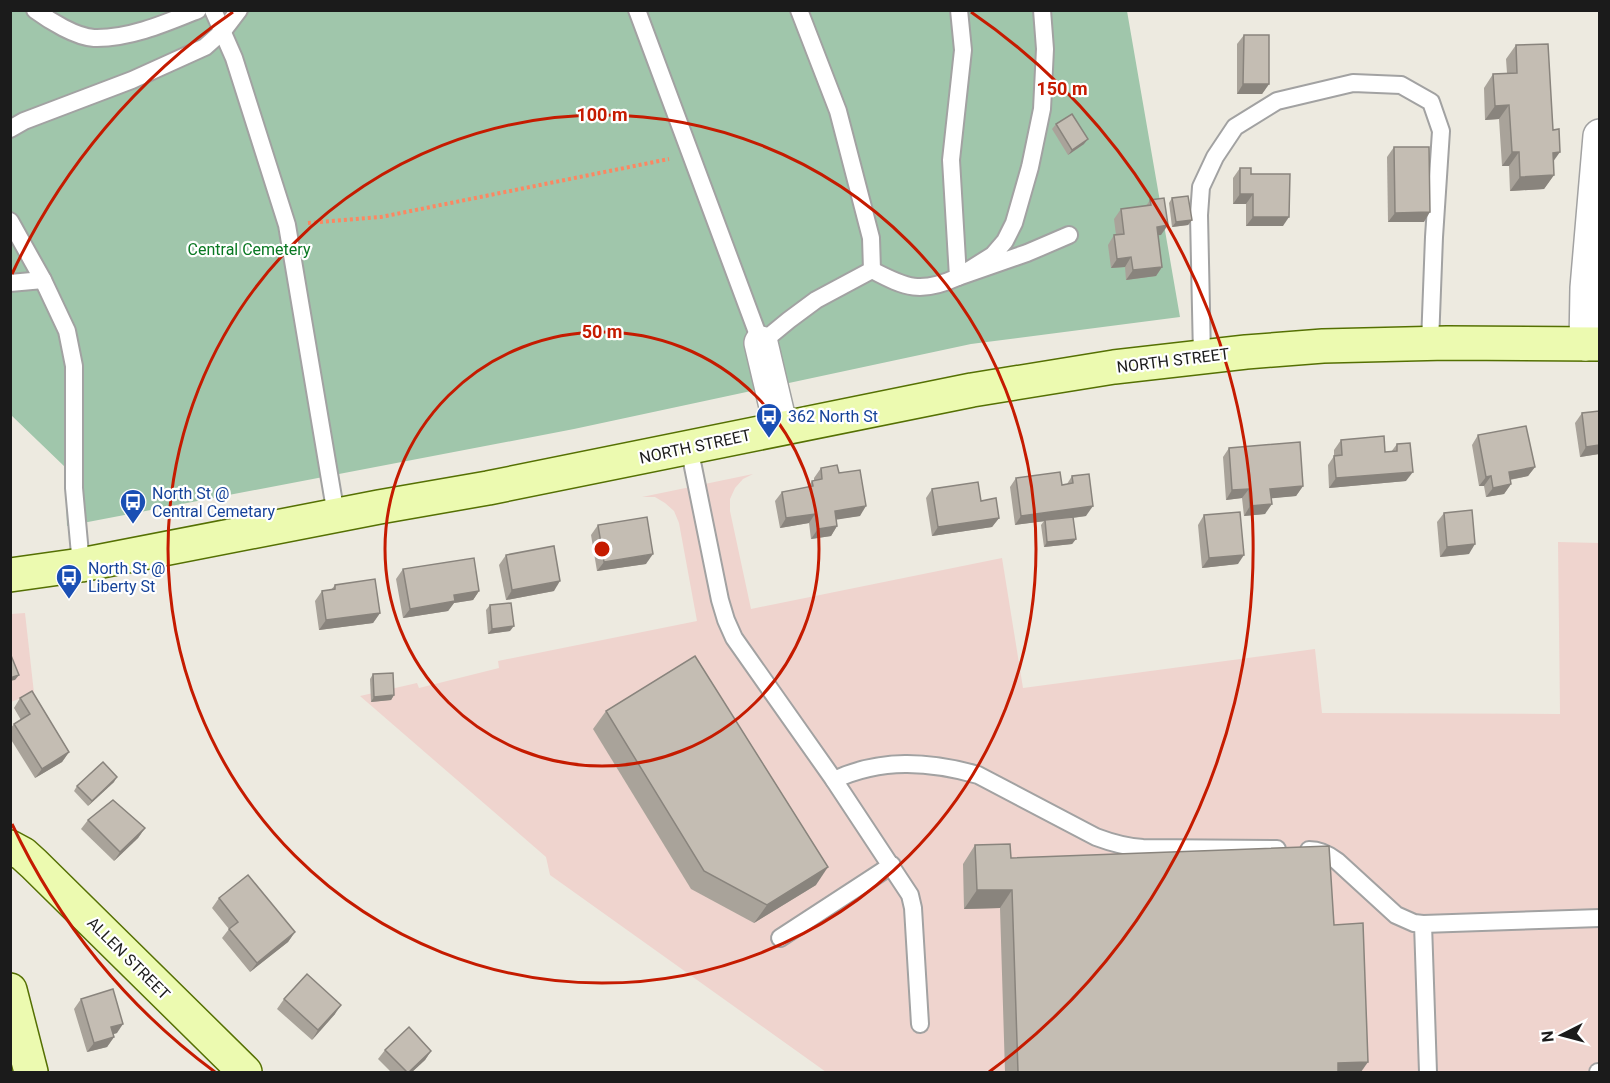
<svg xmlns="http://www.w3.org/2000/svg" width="1610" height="1083" font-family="Roboto,sans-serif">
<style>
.commercial{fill:#efd4ce}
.cemetery{fill:#a0c6ab}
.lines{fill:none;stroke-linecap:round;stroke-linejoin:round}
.lane-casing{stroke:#a2a2a2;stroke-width:20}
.street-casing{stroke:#a2a2a2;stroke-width:36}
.secondary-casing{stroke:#557003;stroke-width:36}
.path{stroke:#fc8762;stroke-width:4;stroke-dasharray:3 3;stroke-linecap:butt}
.lane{stroke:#fff;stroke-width:16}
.street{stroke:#fff;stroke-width:33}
.secondary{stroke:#ecfab0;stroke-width:33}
.wall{fill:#a9a39a}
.shaded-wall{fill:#89847d}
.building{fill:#c4bdb3;stroke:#89847d;stroke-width:1.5}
.ring{fill:none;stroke:#c51b00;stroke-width:3}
.labels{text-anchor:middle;stroke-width:4.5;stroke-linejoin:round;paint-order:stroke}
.park-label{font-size:16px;fill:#097822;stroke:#fff}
.street-label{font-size:16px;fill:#1b1b1b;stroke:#fff}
.transit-label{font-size:16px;fill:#164399;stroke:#fff;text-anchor:start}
.centre{fill:#c51b00;stroke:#fff;stroke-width:3}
.ring-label{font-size:18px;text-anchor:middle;font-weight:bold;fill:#c51b00;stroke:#fff;stroke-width:4.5;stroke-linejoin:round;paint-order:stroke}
</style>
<rect width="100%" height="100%" fill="#edeae0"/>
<g class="commercial">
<polygon points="753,474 743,479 735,488 730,499 730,511 751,609 1002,558 1023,688 1315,649 1322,713 1560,714 1558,542 1599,543 1599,1072 826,1072 550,875 546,857 360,696 417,683 419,688 499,668 498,661 697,621 679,523 674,511 665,503 655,497 642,497"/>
<polygon points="25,613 34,693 11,702 11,614"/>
</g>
<polygon class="cemetery" points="10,11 1127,11 1180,317 971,344 574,429 67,526 65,467 11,415"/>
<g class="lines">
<g class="lane-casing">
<g id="lane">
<path d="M35,10C50,21 76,37 94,38C129,39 166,23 198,10"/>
<polyline points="213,10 234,58 287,225 336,515"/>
<path d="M637,10L761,343L789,320L816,300L872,270C906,288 921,294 958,277L951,160L963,50L959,10"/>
<polyline points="799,10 838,111 871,238 872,270"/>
<polyline points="1042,10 1045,49 1042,109 1030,167 1014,223 1005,241 993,255 958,277 1027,253 1069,235"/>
<polyline points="10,129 24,121 132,80 205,47 223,31 239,10"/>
<polyline points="10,221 43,280 67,331 74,366 74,488 81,565"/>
<polyline points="10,283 43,280"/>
<polyline points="1202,356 1199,215 1201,187 1215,157 1235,127 1277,101 1353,83 1401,85 1431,102 1441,131 1434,237 1430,343"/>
<polyline points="689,447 720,600 726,620 734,638 834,780 910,895 913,908 920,1024"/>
<path d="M834,780C881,758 929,761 978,775L1096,837C1112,843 1126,847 1143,848L1277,849"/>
<path d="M1309,850C1320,850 1328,854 1337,861L1396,915L1414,923L1423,924L1428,1072"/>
<polyline points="1423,924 1600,918"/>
<polyline points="780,938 892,865"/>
<polyline points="1598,1072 1600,1072"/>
</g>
</g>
<g class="street-casing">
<g id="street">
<polyline points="761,343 781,428"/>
<polyline points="1586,344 1587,288 1600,136"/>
</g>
</g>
<g class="secondary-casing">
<g id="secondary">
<polyline points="10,575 81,565 379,507 488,488 972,390 1114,367 1246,352 1323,346 1447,343 1600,344"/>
<polyline points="10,847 23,854 34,864 245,1072"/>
<polyline points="10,990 31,1072"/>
</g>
</g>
<polyline class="path" points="308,223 381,217 669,159"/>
<use href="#lane" class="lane"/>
<use href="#street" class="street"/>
<use href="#secondary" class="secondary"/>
</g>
<g class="wall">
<polygon points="1244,35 1269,84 1262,94 1237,94 1237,44"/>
<polygon points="1516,45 1553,162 1554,175 1544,189 1510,191 1509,166 1502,166 1499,119 1485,120 1484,88 1493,74 1507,73 1506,59"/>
<polygon points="1056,124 1084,144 1068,155 1052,129"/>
<polygon points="1394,147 1424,222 1388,222 1387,157"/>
<polygon points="1240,168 1251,174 1283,226 1246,226 1246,204 1233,204 1233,178"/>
<polygon points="1172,198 1192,220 1188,225 1172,227 1169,203"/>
<polygon points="1150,200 1161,235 1158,235 1162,267 1156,276 1126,280 1125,267 1111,268 1108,245 1114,235 1116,235 1114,219 1121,209 1146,206"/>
<polygon points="1582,413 1599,454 1580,457 1575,423"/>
<polygon points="1478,435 1535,467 1528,476 1510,480 1511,484 1504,494 1486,497 1484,486 1479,486 1472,445"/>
<polygon points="1341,440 1385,452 1391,452 1397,444 1406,481 1329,488 1328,465 1334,456 1334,450"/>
<polygon points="1229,448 1303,486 1296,496 1271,498 1265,514 1244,516 1242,498 1226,500 1223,457"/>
<polygon points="821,468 839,473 860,516 836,519 837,526 831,536 811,539 809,523 780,528 775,501 782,492 808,487 812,481 814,481 814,478"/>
<polygon points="1072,476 1086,516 1073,518 1076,539 1072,544 1044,547 1041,525 1044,521 1015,525 1010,487 1016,478 1062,485 1067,484"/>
<polygon points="932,489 981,501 999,518 992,527 932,536 926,498"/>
<polygon points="1444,513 1469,554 1440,557 1437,522"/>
<polygon points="1204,515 1238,564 1202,568 1198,525"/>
<polygon points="598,525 646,564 597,571 591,535"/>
<polygon points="506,555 554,591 506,600 499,565"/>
<polygon points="403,569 479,591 473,600 454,603 448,611 403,618 396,579"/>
<polygon points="335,585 380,613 373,623 319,630 315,601 322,591 331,590"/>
<polygon points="490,605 510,631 488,634 486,610"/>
<polygon points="373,674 394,695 391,700 371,702 370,679"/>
<polygon points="20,698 69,752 62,762 35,778 10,738 10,729 14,724 21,720 14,708"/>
<polygon points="606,711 816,885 754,923 691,889 593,729"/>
<polygon points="114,782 88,806 74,791 77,786"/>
<polygon points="88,820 145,828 138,838 114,861 81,829"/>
<polygon points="975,845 1011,858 1334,925 1361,1072 1005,1072 1000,908 964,909 963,864"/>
<polygon points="219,898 295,932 288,942 250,972 222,938 229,929 212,908"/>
<polygon points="81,999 117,1033 113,1034 114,1037 107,1047 87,1052 74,1009"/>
<polygon points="284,999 335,1014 312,1040 277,1009"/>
<polygon points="385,1050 431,1051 425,1060 412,1072 391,1072 378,1059"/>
</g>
<g class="shaded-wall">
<polygon points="1243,84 1269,84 1262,94 1237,94"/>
<polygon points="1509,105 1499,119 1485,120 1495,106"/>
<polygon points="1088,139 1084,144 1068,155 1072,150"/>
<polygon points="1512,152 1519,152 1509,166 1502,166"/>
<polygon points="1560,152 1550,166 1553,153"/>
<polygon points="1554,175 1544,189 1510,191 1520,177"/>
<polygon points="1240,194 1253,194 1246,204 1233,204"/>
<polygon points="1430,212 1424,222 1388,222 1395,213"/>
<polygon points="1253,217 1289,217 1283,226 1246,226"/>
<polygon points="1192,220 1188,225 1172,227 1176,222"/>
<polygon points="1168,225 1161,235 1150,236 1157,227"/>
<polygon points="1131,257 1125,267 1111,268 1117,259"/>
<polygon points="1162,267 1156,276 1126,280 1133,270"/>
<polygon points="1599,445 1599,454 1580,457 1586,447"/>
<polygon points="1535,467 1528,476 1502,481 1509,472"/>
<polygon points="1413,472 1406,481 1329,488 1336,478"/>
<polygon points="1491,476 1484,486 1479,486 1486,477"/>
<polygon points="1511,484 1504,494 1486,497 1493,488"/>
<polygon points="1303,486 1296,496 1264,499 1270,489"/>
<polygon points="1249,489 1242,498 1226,500 1232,490"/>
<polygon points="1272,504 1265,514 1244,516 1250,506"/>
<polygon points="866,506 860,516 828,521 835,511"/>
<polygon points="1093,506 1086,516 1015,525 1021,516"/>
<polygon points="815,514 809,523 780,528 786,518"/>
<polygon points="999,518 992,527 932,536 938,527"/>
<polygon points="837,526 831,536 811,539 818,529"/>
<polygon points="1076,539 1072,544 1044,547 1047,542"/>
<polygon points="1475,544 1469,554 1440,557 1447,547"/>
<polygon points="653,554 646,564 597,571 604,562"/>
<polygon points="1244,555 1238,564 1202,568 1209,558"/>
<polygon points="560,581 554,591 506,600 512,590"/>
<polygon points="479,591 473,600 454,603 448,611 403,618 410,609 454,595"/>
<polygon points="380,613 373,623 319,630 326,620"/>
<polygon points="514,626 510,631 488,634 492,629"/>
<polygon points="19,675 15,680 10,681 10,678"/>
<polygon points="394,695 391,700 371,702 374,697"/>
<polygon points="69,752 62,762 35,778 42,769"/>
<polygon points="117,777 114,782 88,806 92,801"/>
<polygon points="145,828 138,838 114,861 120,852"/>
<polygon points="828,867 816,885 754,923 767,905"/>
<polygon points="977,890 1012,890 1000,908 964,909"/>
<polygon points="295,932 288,942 250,972 257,963"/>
<polygon points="341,1005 335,1014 312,1040 318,1030"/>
<polygon points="123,1024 117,1033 104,1037 111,1027"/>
<polygon points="114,1037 107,1047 87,1052 94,1043"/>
<polygon points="431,1051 425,1060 412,1072 409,1072"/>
<polygon points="1368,1062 1361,1072 1332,1072 1338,1063"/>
</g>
<g class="building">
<polygon points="1244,35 1269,35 1269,84 1243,84"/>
<polygon points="1548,44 1553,130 1559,129 1560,152 1553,153 1554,175 1520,177 1519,152 1512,152 1509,105 1495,106 1493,74 1517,73 1516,45"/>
<polygon points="1072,114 1088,139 1072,150 1056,124"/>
<polygon points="1394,147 1429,147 1430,212 1395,213"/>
<polygon points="1240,168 1251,168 1251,174 1290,174 1289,217 1253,217 1253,194 1240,194"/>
<polygon points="1188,196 1192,220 1176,222 1172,198"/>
<polygon points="1164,198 1168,225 1157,227 1162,267 1133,270 1131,257 1117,259 1114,235 1124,234 1121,209 1151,205 1150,200"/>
<polygon points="1599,411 1599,445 1586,447 1582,413"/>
<polygon points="1526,426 1535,467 1509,472 1511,484 1493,488 1491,476 1486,477 1478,435"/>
<polygon points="1384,436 1385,452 1397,451 1397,444 1410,443 1413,472 1336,478 1334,456 1342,455 1341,440"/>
<polygon points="1300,442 1303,486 1270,489 1272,504 1250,506 1249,489 1232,490 1229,448"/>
<polygon points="837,465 839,473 860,470 866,506 835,511 837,526 818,529 815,514 786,518 782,492 813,486 812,481 822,479 821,468"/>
<polygon points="1060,472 1062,485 1073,483 1072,476 1089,474 1093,506 1021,516 1016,478"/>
<polygon points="978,482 981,501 996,498 999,518 938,527 932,489"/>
<polygon points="1472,510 1475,544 1447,547 1444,513"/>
<polygon points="1240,512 1244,555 1209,558 1204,515"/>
<polygon points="647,517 653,554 604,562 598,525"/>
<polygon points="1073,517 1076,539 1047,542 1045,520"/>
<polygon points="554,546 560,581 512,590 506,555"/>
<polygon points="474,558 479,591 454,595 455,601 410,609 403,569"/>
<polygon points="375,579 380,613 326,620 322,591 335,589 335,585"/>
<polygon points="511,603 514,626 492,629 490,605"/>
<polygon points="10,653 19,675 10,678"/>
<polygon points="695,656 828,867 767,905 704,871 606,711"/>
<polygon points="393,673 394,695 374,697 373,674"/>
<polygon points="32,691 69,752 42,769 14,724 30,714 20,698"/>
<polygon points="103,762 117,777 92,801 77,786"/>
<polygon points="113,800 145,828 120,852 88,820"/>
<polygon points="1010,844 1011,858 1329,846 1334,925 1363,923 1368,1062 1338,1063 1338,1072 1018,1072 1012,890 977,890 975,845"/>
<polygon points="248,875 295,932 257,963 229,929 238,922 219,898"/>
<polygon points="307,974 341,1005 318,1030 284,999"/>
<polygon points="113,989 123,1024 111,1027 114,1037 94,1043 81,999"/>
<polygon points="409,1027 431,1051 409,1072 407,1072 385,1050"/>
</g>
<g class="ring">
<circle cx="602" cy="549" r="217"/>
<circle cx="602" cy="549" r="434"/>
<path d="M215 1072A651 651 0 0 1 12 824M12 274A651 651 0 0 1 233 12M971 12A651 651 0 0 1 989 1072"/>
</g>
<defs>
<g id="bus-pin" transform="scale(1.35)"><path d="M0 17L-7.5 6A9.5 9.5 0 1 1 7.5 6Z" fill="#1a4fb4" stroke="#fff"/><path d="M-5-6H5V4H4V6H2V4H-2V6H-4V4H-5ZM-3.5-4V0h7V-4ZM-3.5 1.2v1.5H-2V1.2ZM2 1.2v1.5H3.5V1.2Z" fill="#fff"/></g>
</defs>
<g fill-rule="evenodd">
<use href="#bus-pin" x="769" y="416"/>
<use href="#bus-pin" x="133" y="502"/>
<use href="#bus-pin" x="69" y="577"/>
</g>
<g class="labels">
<g class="park-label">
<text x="249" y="255">Central Cemetery</text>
</g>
<g class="street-label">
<text transform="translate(1173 360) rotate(-7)" y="6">NORTH STREET</text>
<text transform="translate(695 446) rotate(-12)" y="6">NORTH STREET</text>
<text transform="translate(129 958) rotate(45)" y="6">ALLEN STREET</text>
</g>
<g class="transit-label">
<text x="788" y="422">362 North St</text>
<text x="152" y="499">North St @<tspan x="152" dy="18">Central Cemetary</tspan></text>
<text x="88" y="574">North St @<tspan x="88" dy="18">Liberty St</tspan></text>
</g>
</g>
<circle cx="602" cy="549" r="9" class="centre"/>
<g class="ring-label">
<text x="1062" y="95">150 m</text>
<text x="602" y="121">100 m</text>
<text x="602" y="338">50 m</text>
</g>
<rect width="1610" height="1083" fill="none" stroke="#1b1b1b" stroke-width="24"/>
<g transform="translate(1562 1035) rotate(264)" stroke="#ffffff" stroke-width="4.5" paint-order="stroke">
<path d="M0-4.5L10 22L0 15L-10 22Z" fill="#1b1b1b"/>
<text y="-9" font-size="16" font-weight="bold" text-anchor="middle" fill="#1b1b1b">N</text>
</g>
</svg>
